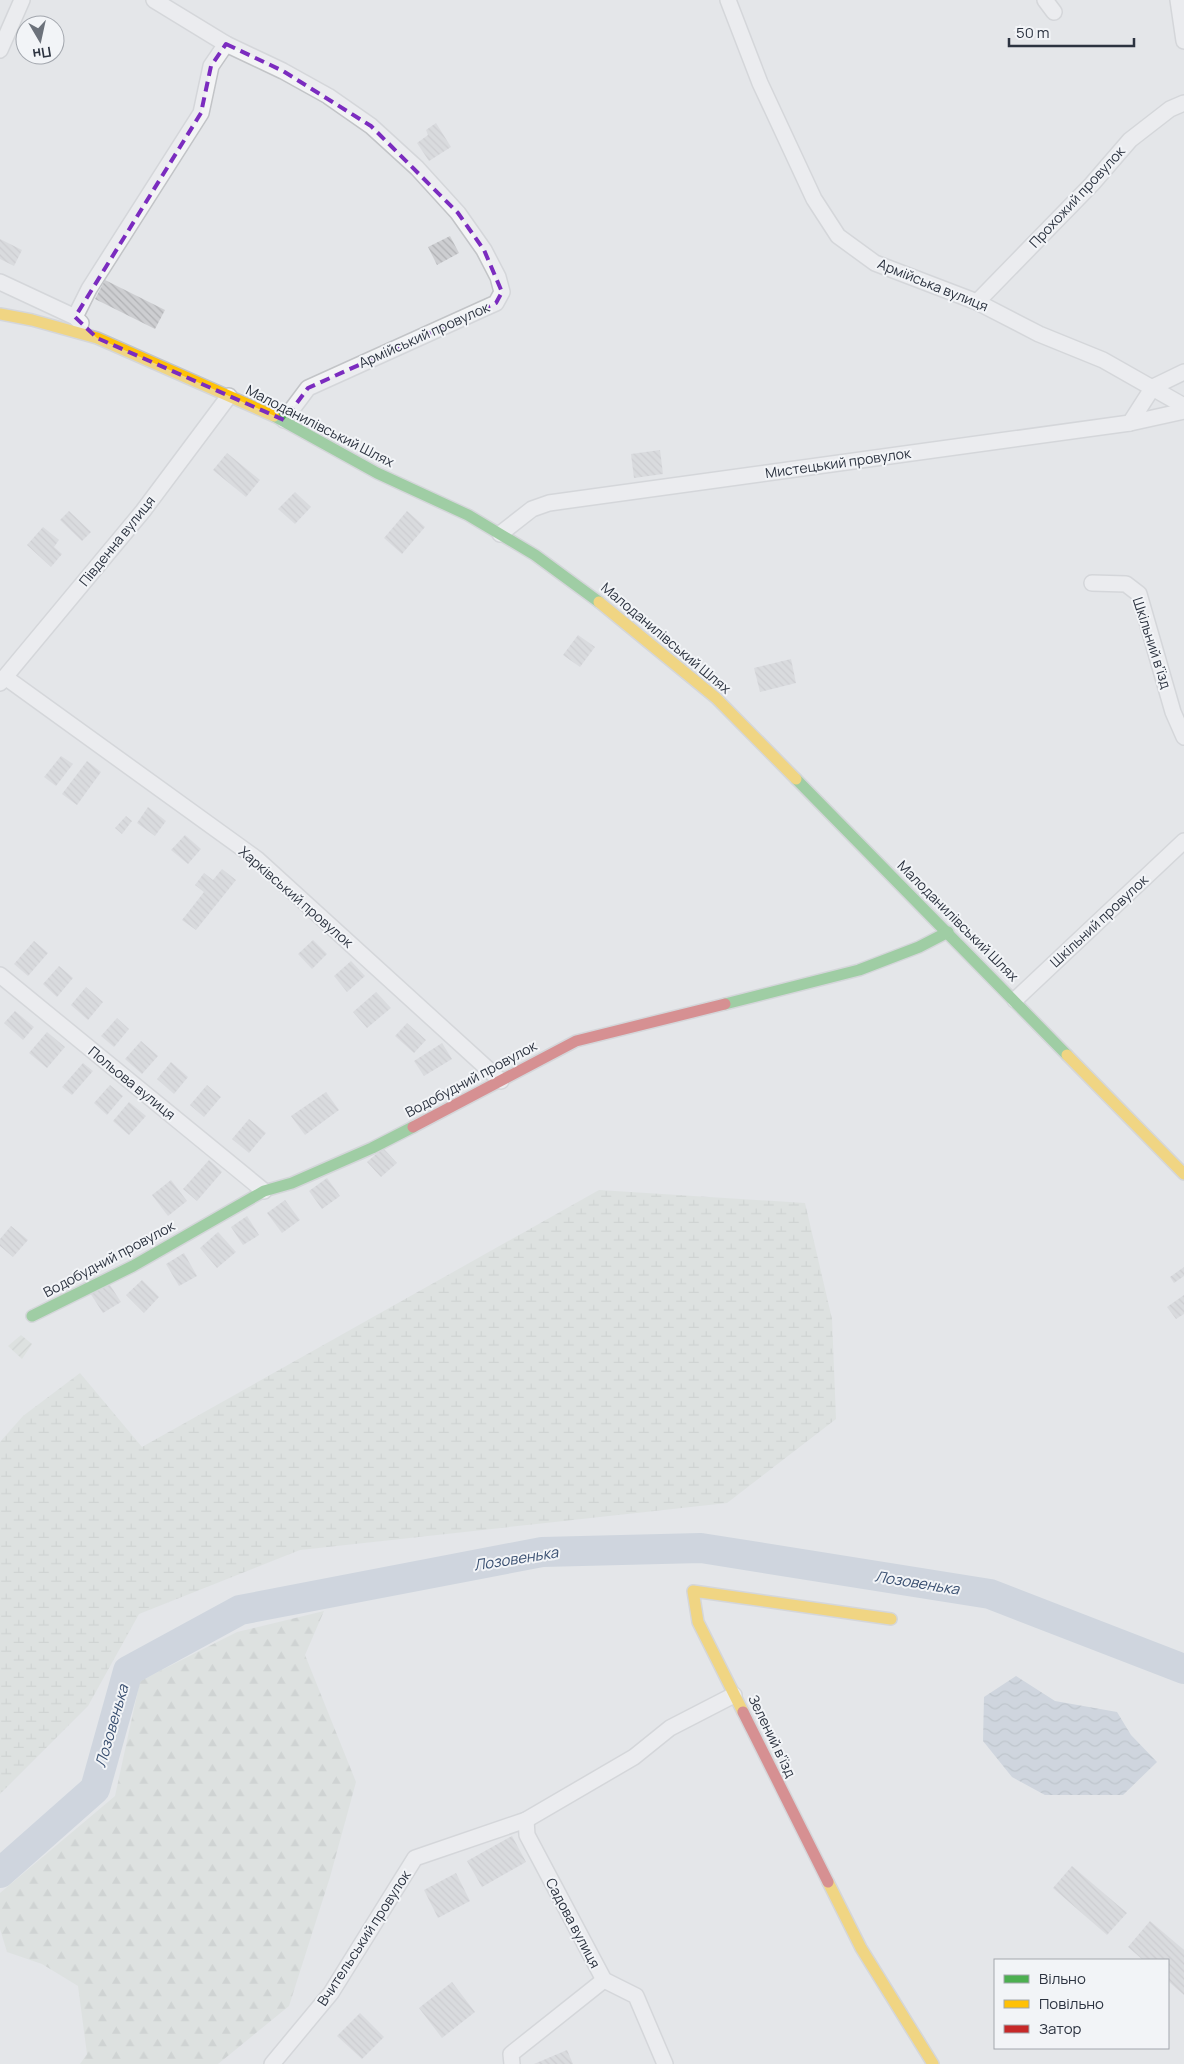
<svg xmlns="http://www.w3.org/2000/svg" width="1184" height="2064" font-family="Manrope,sans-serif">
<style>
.forest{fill:url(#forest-firs)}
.wetland{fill:url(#wetland-marsh)}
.garden{fill:url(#garden-furrows)}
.water{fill:url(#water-waves)}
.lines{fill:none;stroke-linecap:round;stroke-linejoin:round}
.river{stroke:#b5c2d0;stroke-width:30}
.building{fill:url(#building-back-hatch)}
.street-casing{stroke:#c2c4c7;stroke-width:18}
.fast-casing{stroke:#c2c4c7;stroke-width:14}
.slow-casing{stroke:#c2c4c7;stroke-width:14}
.jam-casing{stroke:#c2c4c7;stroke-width:14}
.street{stroke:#f3f4f5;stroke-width:15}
.fast{stroke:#4caf50;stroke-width:11}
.slow{stroke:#ffc107;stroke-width:11}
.jam{stroke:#c62828;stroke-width:11}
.marked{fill:none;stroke:#7b2cbf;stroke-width:4;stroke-dasharray:10 6;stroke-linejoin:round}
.labels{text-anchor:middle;stroke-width:4;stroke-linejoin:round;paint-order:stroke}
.street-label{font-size:14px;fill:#2c3340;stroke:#f2f4f7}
.water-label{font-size:15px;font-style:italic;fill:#3a5071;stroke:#f2f4f7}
</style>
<defs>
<pattern id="forest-firs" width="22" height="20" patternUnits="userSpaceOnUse" patternTransform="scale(1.25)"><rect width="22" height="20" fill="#d5dcd5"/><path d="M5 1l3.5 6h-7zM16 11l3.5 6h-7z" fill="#b7bdb8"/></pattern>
<pattern id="wetland-marsh" width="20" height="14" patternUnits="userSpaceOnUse" patternTransform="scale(1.25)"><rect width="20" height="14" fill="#d5dcd5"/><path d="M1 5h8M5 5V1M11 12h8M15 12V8" fill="none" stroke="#b7bdb8"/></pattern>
<pattern id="garden-furrows" width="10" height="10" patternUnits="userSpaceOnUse" patternTransform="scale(1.25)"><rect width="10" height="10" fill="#d5dcd5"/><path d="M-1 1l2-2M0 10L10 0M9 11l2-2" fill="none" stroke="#b7bdb8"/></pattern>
<pattern id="water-waves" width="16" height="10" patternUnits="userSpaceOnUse" patternTransform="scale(1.25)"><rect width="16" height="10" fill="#b5c2d0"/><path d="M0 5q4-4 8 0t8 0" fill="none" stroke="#939eaa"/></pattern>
<pattern id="building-back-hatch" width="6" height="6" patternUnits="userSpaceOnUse" patternTransform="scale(1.25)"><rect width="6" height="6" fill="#cdced1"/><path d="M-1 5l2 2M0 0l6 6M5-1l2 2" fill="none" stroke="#b0b1b4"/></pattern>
</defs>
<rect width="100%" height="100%" fill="#e4e6e9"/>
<polygon class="forest" points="324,1611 305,1655 356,1782 330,1877 289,2006 218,2064 80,2064 87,2054 78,1986 42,1964 7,1952 0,1929 0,1893 115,1796 140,1681 237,1632"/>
<polygon class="wetland" points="599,1190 805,1203 832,1319 836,1419 727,1503 300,1550 139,1614 88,1706 0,1794 0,1442 23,1416 80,1373 142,1447"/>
<polygon class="garden" points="21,1335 32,1344 22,1359 8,1346"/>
<polygon class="water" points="1016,1676 1055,1701 1117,1712 1131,1735 1157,1762 1123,1795 1045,1795 1012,1777 983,1741 984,1697"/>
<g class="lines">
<polyline class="river" points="0,1873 95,1789 128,1671 240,1610 542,1552 701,1548 990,1594 1184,1669"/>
</g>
<g class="building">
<polygon points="436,123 451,147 429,161 417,143 428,135 426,130"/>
<polygon points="450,236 459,253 437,265 428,247"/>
<polygon points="0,239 22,250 14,266 0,259"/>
<polygon points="105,280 165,310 155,329 95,299"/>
<polygon points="660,450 663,474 634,478 631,454"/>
<polygon points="227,453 260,480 246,497 213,470"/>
<polygon points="295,492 311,507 295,524 278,509"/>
<polygon points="69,511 91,532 82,541 60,520"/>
<polygon points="407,511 425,527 402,554 384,538"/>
<polygon points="43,527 59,540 54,547 62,554 51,567 27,545"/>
<polygon points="578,635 595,647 580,667 563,655"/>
<polygon points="791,659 796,683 760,692 754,668"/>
<polygon points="61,756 73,764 56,786 44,777"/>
<polygon points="87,761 101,772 77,805 62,794"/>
<polygon points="148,807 166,821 155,836 137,823"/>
<polygon points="126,816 132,821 122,834 115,828"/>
<polygon points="185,835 201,849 188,864 171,850"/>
<polygon points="222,869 236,880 196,930 182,920 204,892 195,885 204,873 213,880"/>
<polygon points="313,940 327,954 312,969 298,954"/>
<polygon points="34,941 48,953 28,976 14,964"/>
<polygon points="351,961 365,976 347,992 334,976"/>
<polygon points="59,966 73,978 57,997 43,984"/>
<polygon points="86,987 103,1002 88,1020 71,1005"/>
<polygon points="376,992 391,1008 367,1028 353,1012"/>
<polygon points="15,1011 34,1027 23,1040 4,1023"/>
<polygon points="117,1018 129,1029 114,1047 101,1036"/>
<polygon points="407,1023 426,1040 414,1053 395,1036"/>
<polygon points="47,1032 65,1047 47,1068 29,1053"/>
<polygon points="141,1041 158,1056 142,1074 125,1059"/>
<polygon points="442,1043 452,1059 424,1076 414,1061"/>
<polygon points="171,1062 188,1077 174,1094 157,1079"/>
<polygon points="83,1063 93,1071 72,1095 62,1087"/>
<polygon points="110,1085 123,1096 107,1115 94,1103"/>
<polygon points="207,1085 221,1097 204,1117 190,1105"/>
<polygon points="326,1092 339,1110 305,1135 291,1116"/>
<polygon points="129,1102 146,1116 129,1135 113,1121"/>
<polygon points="249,1119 266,1133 249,1153 232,1139"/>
<polygon points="383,1148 397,1163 381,1177 367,1162"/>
<polygon points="209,1160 222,1172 197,1201 183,1189"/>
<polygon points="327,1178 340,1196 322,1209 309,1191"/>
<polygon points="171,1180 187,1201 168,1216 152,1195"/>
<polygon points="285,1200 300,1220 282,1233 267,1213"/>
<polygon points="247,1216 259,1235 243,1245 231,1227"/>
<polygon points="11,1226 28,1240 13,1257 0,1246 0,1239"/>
<polygon points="218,1232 236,1252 217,1268 200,1248"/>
<polygon points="184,1253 197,1276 179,1286 166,1264"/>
<polygon points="1184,1267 1184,1276 1174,1283 1170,1277"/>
<polygon points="142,1280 159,1297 144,1313 126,1295"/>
<polygon points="108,1282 121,1302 103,1313 90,1293"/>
<polygon points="1184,1295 1184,1314 1176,1319 1167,1307"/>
<polygon points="512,1836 526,1862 482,1887 467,1861"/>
<polygon points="1072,1866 1127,1913 1107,1935 1053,1888"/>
<polygon points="456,1873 470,1901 438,1918 424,1890"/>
<polygon points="1150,1921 1184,1950 1184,1995 1168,1981 1168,1960 1143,1960 1128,1947"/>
<polygon points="452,1982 475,2012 442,2038 419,2008"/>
<polygon points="360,2013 384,2037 362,2059 337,2036"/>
<polygon points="567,2050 573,2064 534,2064"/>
</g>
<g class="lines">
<g class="street-casing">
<g id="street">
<polyline points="154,0 226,44 283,71 328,96 371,126 417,168 458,213 484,250 498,277 502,292 496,303 308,388 284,420"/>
<polyline points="728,0 760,83 814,199 838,236 875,263 977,302 1039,334 1103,360 1184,406"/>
<polyline points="1045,0 1054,12"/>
<polyline points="1178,0 1184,41"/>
<polyline points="0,50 22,0"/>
<polyline points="0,282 75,317 81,323"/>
<polyline points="977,302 1092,184 1130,140 1170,109 1184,103"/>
<polyline points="75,317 89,289 201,113 211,66 226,44"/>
<polyline points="1130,423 1153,387 1184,372"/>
<polyline points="500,534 532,509 549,503 1130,423 1184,411"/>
<polyline points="1092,583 1126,584 1139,594 1173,712 1184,737"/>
<polyline points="5,677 257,859 501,1081"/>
<polyline points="0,683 143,511 229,396"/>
<polyline points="0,975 264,1191"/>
<polyline points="1015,1000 1184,841"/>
<polyline points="526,1820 527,1835 604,1980 636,1996 665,2064"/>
<polyline points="272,2064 331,1993 415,1858 526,1820 634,1757 670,1728 734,1695"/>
<polyline points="512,2064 511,2054 604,1980"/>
</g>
</g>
<g class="fast-casing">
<g id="fast">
<polyline points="274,416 377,473 468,515 535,555 599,602"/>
<polyline points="796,779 1067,1055"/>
<polyline points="725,1004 859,970 919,947 948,932"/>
<polyline points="32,1316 133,1266 264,1191 292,1183 372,1148 413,1127"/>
</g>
</g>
<g class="slow-casing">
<g id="slow">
<polyline points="0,314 32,320 97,338 274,416"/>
<polyline points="599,602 716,698 796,779"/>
<polyline points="1067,1055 1184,1174"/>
<polyline points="743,1712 698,1622 693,1591 891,1619"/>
<polyline points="828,1882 861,1948 933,2064"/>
</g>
</g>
<g class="jam-casing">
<g id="jam">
<polyline points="413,1127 576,1041 725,1004"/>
<polyline points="743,1712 828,1882"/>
</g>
</g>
<use href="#street" class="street"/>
<use href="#fast" class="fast"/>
<use href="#slow" class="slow"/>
<use href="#jam" class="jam"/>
</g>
<path d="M0 0H1184V2064H0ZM226,44L283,71L371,126L458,213L484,250L502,292L496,303L308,388L284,420L97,338L75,317L201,113L211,66Z" fill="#e4e6e9" fill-opacity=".55" fill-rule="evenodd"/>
<path class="marked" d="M226,44L283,71L371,126L458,213L484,250L502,292L496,303L308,388L284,420L97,338L75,317L201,113L211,66Z"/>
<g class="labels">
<g class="street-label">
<text transform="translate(1077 197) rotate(-47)" y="5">Прохожий провулок</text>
<text transform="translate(933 285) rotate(22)" y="5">Армійська вулиця</text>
<text transform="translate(424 335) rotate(-24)" y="5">Армійський провулок</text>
<text transform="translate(320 426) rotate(27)" y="5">Малоданилівський Шлях</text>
<text transform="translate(838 463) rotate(-8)" y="5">Мистецький провулок</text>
<text transform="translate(117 541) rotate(-51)" y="5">Південна вулиця</text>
<text transform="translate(666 638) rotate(40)" y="5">Малоданилівський Шлях</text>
<text transform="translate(1152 643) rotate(72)" y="5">Шкільний в’їзд</text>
<text transform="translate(296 897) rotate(41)" y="5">Харківський провулок</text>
<text transform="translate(958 921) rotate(45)" y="5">Малоданилівський Шлях</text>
<text transform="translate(1099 921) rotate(-43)" y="5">Шкільний провулок</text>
<text transform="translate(471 1079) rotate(-28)" y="5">Водобудний провулок</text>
<text transform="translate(132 1083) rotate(39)" y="5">Польова вулиця</text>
<text transform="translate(109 1259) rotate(-28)" y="5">Водобудний провулок</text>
<text transform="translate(772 1736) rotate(64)" y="5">Зелений в’їзд</text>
<text transform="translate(573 1923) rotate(62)" y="5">Садова вулиця</text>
<text transform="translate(364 1938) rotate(-57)" y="5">Вчительський провулок</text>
</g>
<g class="water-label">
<text transform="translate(516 1559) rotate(-9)" y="5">Лозовенька</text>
<text transform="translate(917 1583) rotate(9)" y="5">Лозовенька</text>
<text transform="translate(112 1726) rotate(-74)" y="5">Лозовенька</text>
</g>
</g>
<rect x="994" y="1959" width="175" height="90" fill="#f2f4f7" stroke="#a3a7ae"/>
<rect x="1004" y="1975" width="25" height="8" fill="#4caf50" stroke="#a3a7ae"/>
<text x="1039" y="1984" font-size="15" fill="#2c3340">Вільно</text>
<rect x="1004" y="2000" width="25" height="8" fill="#ffc107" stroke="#a3a7ae"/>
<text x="1039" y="2009" font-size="15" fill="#2c3340">Повільно</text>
<rect x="1004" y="2025" width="25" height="8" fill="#c62828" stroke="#a3a7ae"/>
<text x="1039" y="2034" font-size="15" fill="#2c3340">Затор</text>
<g transform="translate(40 40) rotate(171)"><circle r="24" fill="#f2f4f7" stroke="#a3a7ae"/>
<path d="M0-4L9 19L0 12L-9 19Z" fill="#6c727b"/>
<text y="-8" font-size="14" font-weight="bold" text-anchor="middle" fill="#2c3340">Пн</text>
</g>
<path d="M1009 38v8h125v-8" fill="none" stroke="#2c3340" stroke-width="2.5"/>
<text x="1016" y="38" font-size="15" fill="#2c3340" stroke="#f2f4f7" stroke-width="4" paint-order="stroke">50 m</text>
</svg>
